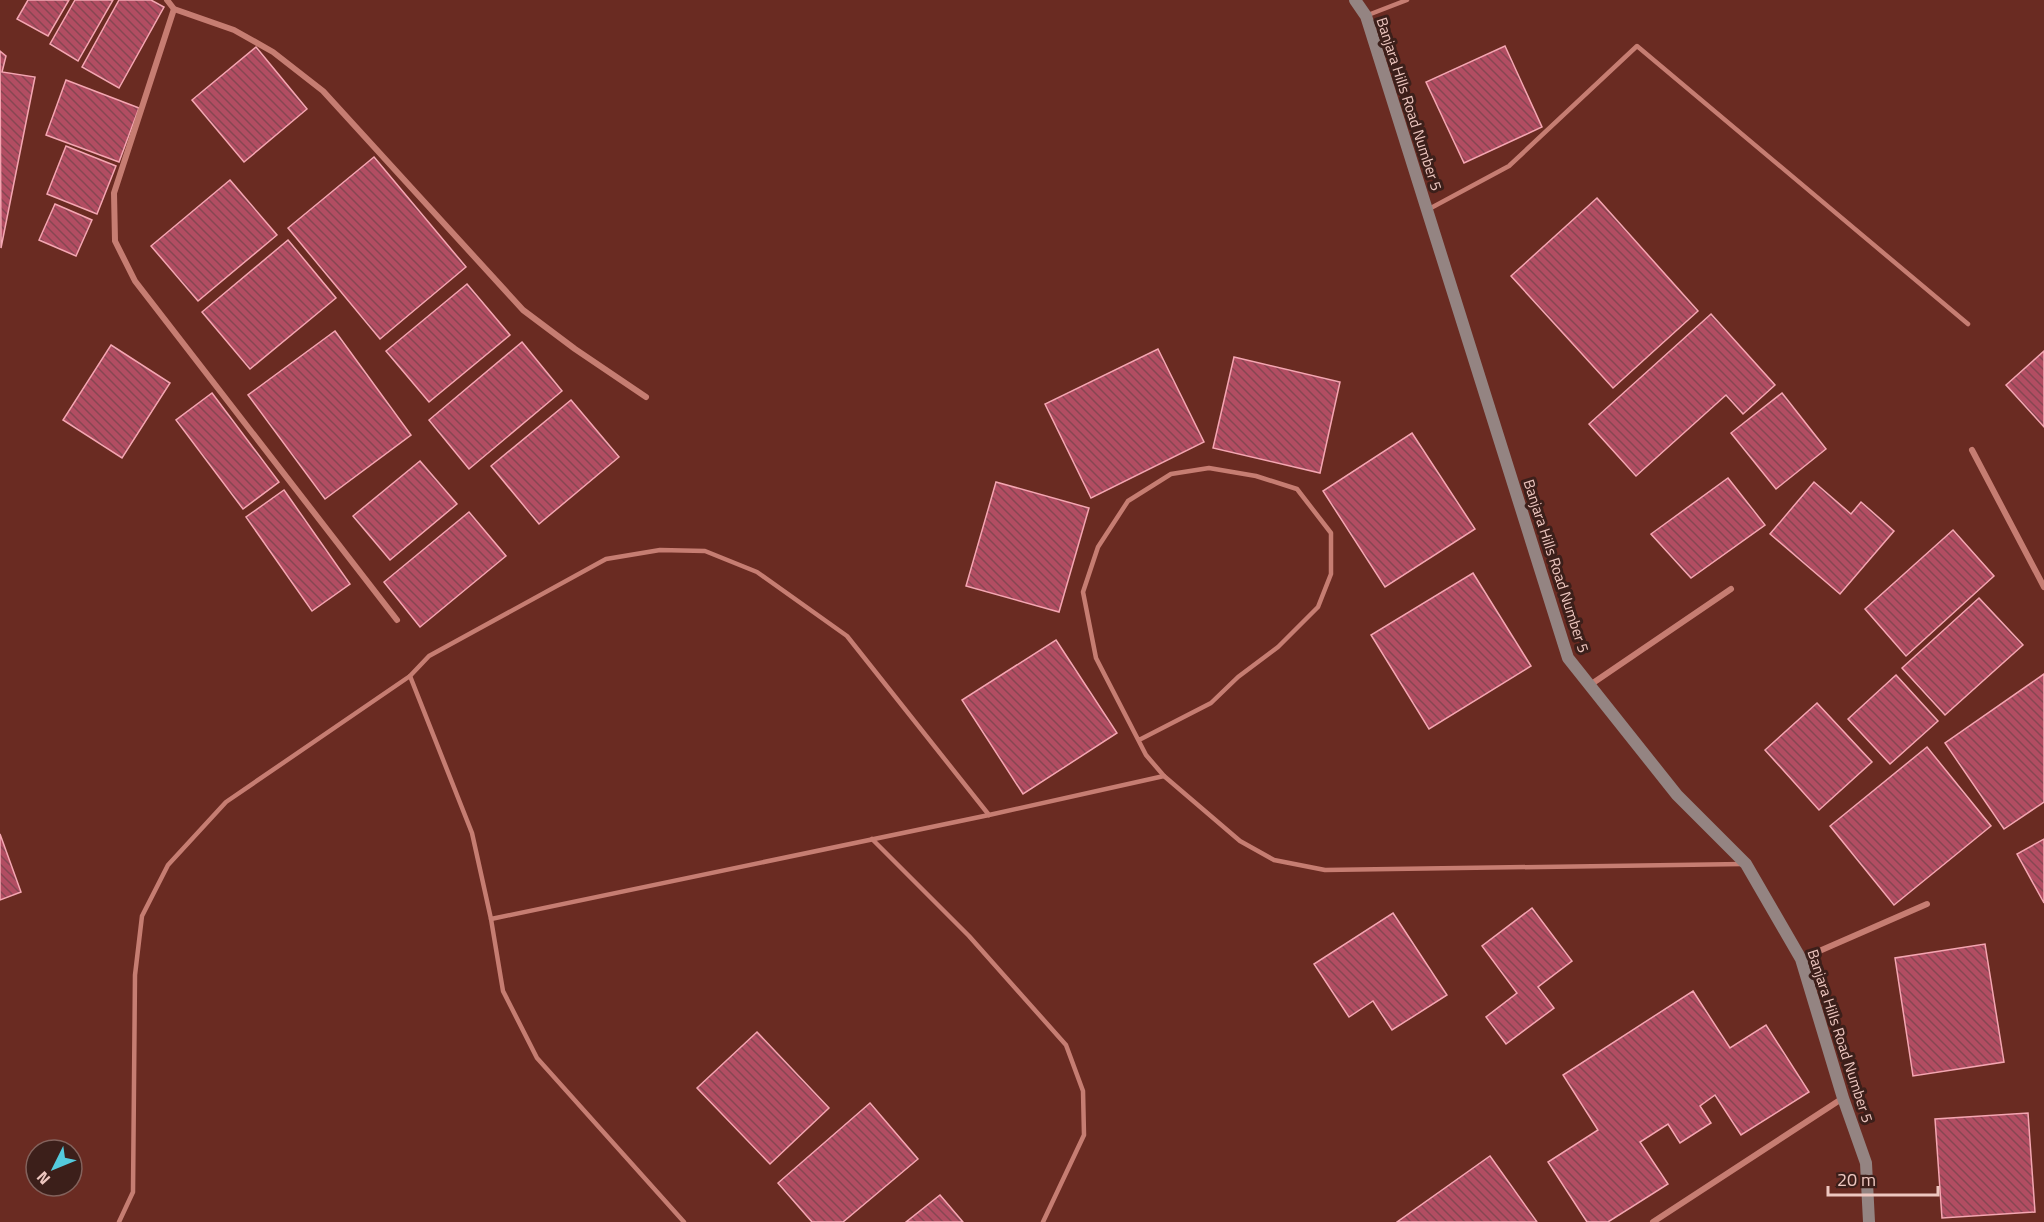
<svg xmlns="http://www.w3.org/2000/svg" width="2044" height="1222" font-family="'Titillium Web',sans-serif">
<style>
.building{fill:url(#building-back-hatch);stroke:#f4a6b2;stroke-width:1.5}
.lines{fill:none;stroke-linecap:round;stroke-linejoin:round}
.lane{stroke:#c67d72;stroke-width:4.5}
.street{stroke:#c67d72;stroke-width:6}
.secondary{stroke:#948482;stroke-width:12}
.labels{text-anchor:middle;stroke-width:6;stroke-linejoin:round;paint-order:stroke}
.street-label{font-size:15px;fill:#eec7c0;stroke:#3c1f1a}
</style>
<defs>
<pattern id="building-back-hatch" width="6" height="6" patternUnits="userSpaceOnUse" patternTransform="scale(1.5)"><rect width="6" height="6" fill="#b24d62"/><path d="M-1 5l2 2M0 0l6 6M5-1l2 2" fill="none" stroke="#874652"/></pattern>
</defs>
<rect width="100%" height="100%" fill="#6a2b22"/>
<g class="building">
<polygon points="28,0 69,0 48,36 17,19"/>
<polygon points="75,0 113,0 78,61 50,44"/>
<polygon points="119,0 151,0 164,7 119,88 82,67"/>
<polygon points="1505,46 1542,127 1464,163 1426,82"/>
<polygon points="256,47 307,109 244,162 192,100"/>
<polygon points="0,51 6,56 2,72 35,77 1,248"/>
<polygon points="66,80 139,108 119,162 46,135"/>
<polygon points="66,146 116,166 97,214 47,194"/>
<polygon points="374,157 466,267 380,339 288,228"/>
<polygon points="230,180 277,235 198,301 151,246"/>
<polygon points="1597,198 1698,311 1613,388 1511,276"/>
<polygon points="55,204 92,220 76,256 39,240"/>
<polygon points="288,240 336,298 250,369 202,312"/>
<polygon points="467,284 510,335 429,402 386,351"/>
<polygon points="1711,314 1775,385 1743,414 1726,395 1636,476 1589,424"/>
<polygon points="335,331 411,435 325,499 248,395"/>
<polygon points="522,342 562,391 469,469 429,420"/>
<polygon points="111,345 170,383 122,458 63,420"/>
<polygon points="1158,349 1204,442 1091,498 1045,404"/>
<polygon points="2044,351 2044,427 2006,385"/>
<polygon points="1234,357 1340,382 1320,473 1213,448"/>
<polygon points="212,393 279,482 243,509 176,420"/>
<polygon points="1782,393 1826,449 1776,489 1731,433"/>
<polygon points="571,400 619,457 539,524 491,466"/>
<polygon points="1412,433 1475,529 1385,587 1323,491"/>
<polygon points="420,461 457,504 390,560 353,516"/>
<polygon points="1728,478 1765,525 1691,578 1651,534"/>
<polygon points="996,482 1089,508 1059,612 966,586"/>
<polygon points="1814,482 1851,514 1861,502 1894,531 1840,594 1770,534"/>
<polygon points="284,490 350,584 312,611 246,517"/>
<polygon points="469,512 506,556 420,627 384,582"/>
<polygon points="1953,530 1994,576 1906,656 1865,609"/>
<polygon points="1473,573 1531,666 1429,729 1371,635"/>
<polygon points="1979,598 2023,645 1945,715 1902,668"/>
<polygon points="1056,640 1117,733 1023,794 962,700"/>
<polygon points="2044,674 2044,802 2004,829 1945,743"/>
<polygon points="1896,675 1938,721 1890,764 1848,719"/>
<polygon points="1817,703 1872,762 1819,810 1765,750"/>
<polygon points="1927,747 1991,826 1894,905 1830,826"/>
<polygon points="0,834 21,892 0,900"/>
<polygon points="2044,839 2044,903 2017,854"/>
<polygon points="1532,908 1572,961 1538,987 1554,1008 1506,1044 1486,1017 1517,993 1482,946"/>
<polygon points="1393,913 1447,995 1392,1030 1373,1001 1349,1017 1314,964"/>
<polygon points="1985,944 2004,1062 1913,1076 1895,958"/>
<polygon points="1693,991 1730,1048 1766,1025 1809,1092 1741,1135 1715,1095 1700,1106 1711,1123 1680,1143 1668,1124 1640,1142 1668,1184 1608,1222 1587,1222 1548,1162 1598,1130 1563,1075"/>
<polygon points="757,1032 829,1108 770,1164 697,1088"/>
<polygon points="870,1103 918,1159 843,1222 812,1222 778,1183"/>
<polygon points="2028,1113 2035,1212 1942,1218 1935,1119"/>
<polygon points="1490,1156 1537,1222 1397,1222"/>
<polygon points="940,1195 963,1222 906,1222"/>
</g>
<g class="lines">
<g class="lane">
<polyline points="1368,15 1407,0"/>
<polyline points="1429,209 1509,166 1637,46 1968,324"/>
<polyline points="410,676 472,833 491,919 503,991 537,1058 684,1222"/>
<polyline points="1139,740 1211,703 1238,677 1278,647 1318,607 1331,574 1331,533 1297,489 1256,476 1209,468 1171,474 1128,501 1098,547 1083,592 1096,658 1146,755 1164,776"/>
<polyline points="872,839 969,936 1066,1045 1083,1091 1084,1135 1043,1222"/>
<polyline points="491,919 989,815 1164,776 1240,841 1274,860 1325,870 1743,864"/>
<polyline points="119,1222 133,1192 135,975 142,916 168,865 226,802 410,676 429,656 606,559 660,550 705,551 757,572 847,636 989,815"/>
</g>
<g class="street">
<polyline points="167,0 174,9 234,30 273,52 323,91 523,310 575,349 646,397"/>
<polyline points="174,9 114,193 115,241 135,281 397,620"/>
<polyline points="1972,450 2044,587"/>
<polyline points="1590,685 1731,589"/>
<polyline points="1801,959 1927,904"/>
<polyline points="1653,1222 1843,1098"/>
</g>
<polyline class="secondary" points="1355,0 1366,16 1568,658 1677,795 1746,864 1801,959 1843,1098 1866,1163 1869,1222"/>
</g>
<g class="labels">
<g class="street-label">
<text transform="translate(1409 104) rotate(72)" y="5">Banjara Hills Road Number 5</text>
<text transform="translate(1556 566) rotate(72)" y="5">Banjara Hills Road Number 5</text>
<text transform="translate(1840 1036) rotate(72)" y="5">Banjara Hills Road Number 5</text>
</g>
</g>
<g transform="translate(54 1168) rotate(227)"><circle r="28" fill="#3c1f1a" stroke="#83625c" stroke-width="1.5"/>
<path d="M0-4.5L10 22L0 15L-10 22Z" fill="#54cadd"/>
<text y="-9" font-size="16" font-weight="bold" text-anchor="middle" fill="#eec7c0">N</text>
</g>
<path d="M1828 1186v9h110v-9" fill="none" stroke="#eec7c0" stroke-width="3"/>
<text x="1837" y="1186" font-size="18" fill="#eec7c0" stroke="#3c1f1a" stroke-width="4.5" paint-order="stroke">20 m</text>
</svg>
